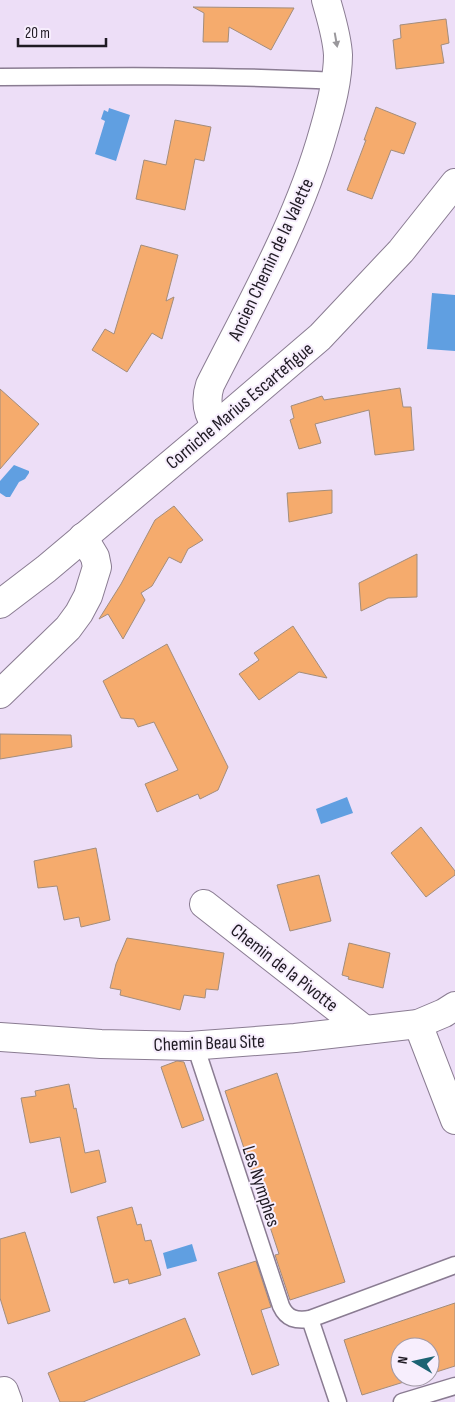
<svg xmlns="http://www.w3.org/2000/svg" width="455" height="1402" font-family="'Sofia Sans Condensed',sans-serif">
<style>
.water{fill:#609fe1}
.building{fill:#f5ab6d;stroke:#a38d7c}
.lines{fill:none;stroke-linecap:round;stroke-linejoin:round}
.service-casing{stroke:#8a7c92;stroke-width:19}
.minor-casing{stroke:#8a7c92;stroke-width:30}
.tertiary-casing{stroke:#8a7c92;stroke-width:30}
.secondary-casing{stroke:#8a7c92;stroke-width:30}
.service{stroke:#fff;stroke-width:16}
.minor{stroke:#fff;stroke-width:28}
.tertiary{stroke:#fff;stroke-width:28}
.secondary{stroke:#fff;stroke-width:28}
.oneway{fill:#9a989c}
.labels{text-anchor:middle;stroke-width:4;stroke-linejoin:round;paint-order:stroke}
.street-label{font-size:19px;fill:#1f1a23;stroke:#f7eefd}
</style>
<rect width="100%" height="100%" fill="#eddef7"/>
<g class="water">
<polygon points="109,108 130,115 116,161 95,154 105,121 101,119 104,110 108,112"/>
<polygon points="432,293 455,295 455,351 427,349"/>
<polygon points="14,465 29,471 29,473 25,479 19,482 10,497 6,497 0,493 0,481"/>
<polygon points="347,797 353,813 321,824 316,809"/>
<polygon points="192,1244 197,1261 167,1269 163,1253"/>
</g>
<g class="building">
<polygon points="193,7 294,8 271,50 229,27 228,42 203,42 204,13"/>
<polygon points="446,19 449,43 441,45 444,63 396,69 393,40 401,38 400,25"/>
<polygon points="376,107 416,123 404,154 391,150 372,199 347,190 366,140 364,140"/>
<polygon points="175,120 211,127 204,161 195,159 185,210 136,199 144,160 166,165"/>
<polygon points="141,245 178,255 166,301 174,297 162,339 152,333 127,372 92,350 105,329 114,334"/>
<polygon points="400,388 403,407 411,407 414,450 375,455 369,410 315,424 321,443 299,449 290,420 294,418 291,406 322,396 324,400"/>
<polygon points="0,389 39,424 0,469"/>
<polygon points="332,490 332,513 289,522 287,493"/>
<polygon points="174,506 203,540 188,549 181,563 169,557 152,586 141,593 145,600 123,639 108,614 99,619 121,584 155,520"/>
<polygon points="417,554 417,597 388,598 361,611 359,583"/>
<polygon points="293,626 327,678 299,672 259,700 239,674 259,660 254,653"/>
<polygon points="167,644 228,767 218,790 200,799 198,794 157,812 145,784 178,770 154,722 138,727 134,719 121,718 103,681"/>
<polygon points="0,734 71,735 72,747 0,759"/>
<polygon points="421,827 455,871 455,875 426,897 391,853"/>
<polygon points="96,848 110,920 81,927 79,917 64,920 57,886 38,888 34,861"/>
<polygon points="319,875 331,921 290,931 277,885"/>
<polygon points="127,938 224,953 218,990 206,989 205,998 184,995 180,1010 120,995 121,990 110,988 116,964"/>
<polygon points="349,943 390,953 383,988 348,979 349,977 342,975"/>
<polygon points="177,1061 184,1062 204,1120 182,1128 161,1067"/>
<polygon points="277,1073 345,1282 290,1300 275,1255 279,1254 225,1091"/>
<polygon points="69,1084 74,1109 76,1108 85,1153 99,1150 106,1182 71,1193 60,1137 30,1143 21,1098 36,1096 35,1091"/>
<polygon points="132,1207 137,1225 141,1224 145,1241 151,1240 161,1275 129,1284 128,1279 114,1283 97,1217"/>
<polygon points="25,1232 50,1311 8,1324 0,1298 0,1239"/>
<polygon points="256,1261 271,1307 261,1310 279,1365 252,1375 218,1273"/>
<polygon points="455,1303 455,1366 430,1374 430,1347 400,1347 400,1377 420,1377 362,1395 344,1340"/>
<polygon points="185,1318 200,1355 83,1402 60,1402 48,1373"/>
</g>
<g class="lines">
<g class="service-casing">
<g id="service">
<path d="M0,77C112,76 224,75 336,81"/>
<path d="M195,1045L281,1306C287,1319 296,1321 310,1319L455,1265"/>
<polyline points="310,1319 338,1402"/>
<polyline points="402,1402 455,1386"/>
</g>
</g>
<g class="minor-casing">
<g id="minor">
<path d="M216,426C207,413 205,400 210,385C252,302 299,220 324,130C331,106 338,80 338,55C337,36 331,18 326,0"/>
<polyline points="204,904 365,1030"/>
<polyline points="418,1024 455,1120"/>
<polyline points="0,1037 101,1044 189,1046 295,1038 418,1024 444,1013 455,1006"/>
<polyline points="4,1391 8,1402"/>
</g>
</g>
<g class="tertiary-casing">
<polyline id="tertiary" points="0,694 68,628 79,613 88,596 97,567 95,557 83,537"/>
</g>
<g class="secondary-casing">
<polyline id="secondary" points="0,604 46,569 216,426 320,337 401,251 455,183"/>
</g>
<use href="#service" class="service"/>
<use href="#minor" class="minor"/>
<use href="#tertiary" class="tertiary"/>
<use href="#secondary" class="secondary"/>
</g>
<defs><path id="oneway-solid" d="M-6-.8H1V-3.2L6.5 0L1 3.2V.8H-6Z" transform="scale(1.25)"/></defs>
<use class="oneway" href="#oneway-solid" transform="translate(336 40) rotate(80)"/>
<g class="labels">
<g class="street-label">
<text transform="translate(270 259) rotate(-65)" y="7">Ancien Chemin de la Valette</text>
<text transform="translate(239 405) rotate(-40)" y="7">Corniche Marius Escartefigue</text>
<text transform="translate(285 967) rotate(38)" y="7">Chemin de la Pivotte</text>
<text transform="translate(209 1042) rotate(-2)" y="7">Chemin Beau Site</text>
<text transform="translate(262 1186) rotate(72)" y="7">Les Nymphes</text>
</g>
</g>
<g transform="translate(415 1362) rotate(279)"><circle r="24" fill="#f7eefd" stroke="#a199a6"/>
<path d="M0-4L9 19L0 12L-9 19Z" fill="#1c6373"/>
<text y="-8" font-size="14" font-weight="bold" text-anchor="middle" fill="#1f1a23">N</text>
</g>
<path d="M18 38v8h88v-8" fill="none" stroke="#1f1a23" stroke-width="2.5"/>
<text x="25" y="38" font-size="15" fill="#1f1a23" stroke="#f7eefd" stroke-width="4" paint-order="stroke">20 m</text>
</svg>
